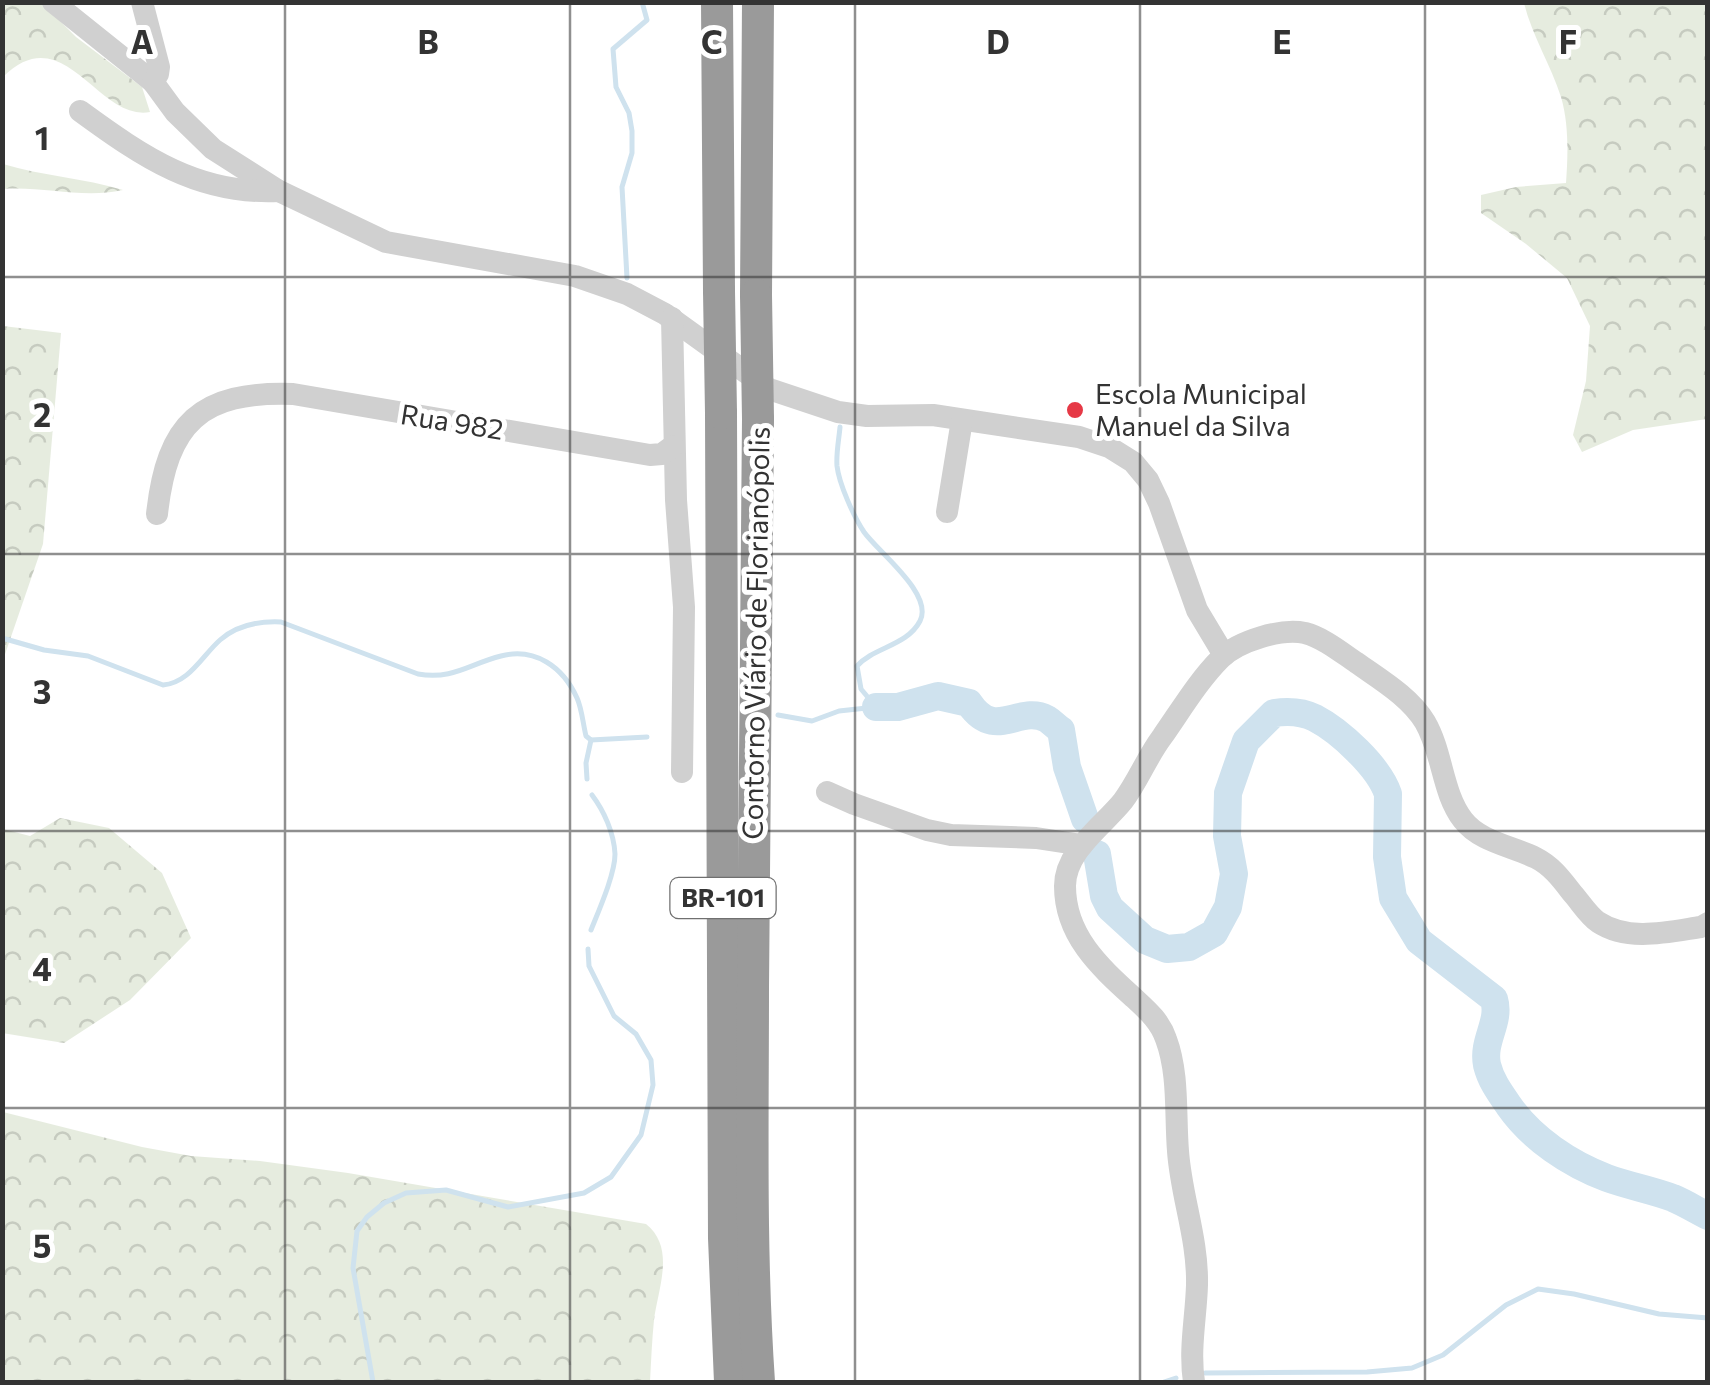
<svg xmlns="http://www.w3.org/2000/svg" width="1710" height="1385" font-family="Commissioner,sans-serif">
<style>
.forest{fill:url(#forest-crowns)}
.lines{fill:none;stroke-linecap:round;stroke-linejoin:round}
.stream{stroke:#cfe2ee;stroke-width:5}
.river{stroke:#cfe2ee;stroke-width:28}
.minor{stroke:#d0d0d0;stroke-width:22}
.highway{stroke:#9a9a9a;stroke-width:32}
.highway-bridge{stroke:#9a9a9a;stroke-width:32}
.grid{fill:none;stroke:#333;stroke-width:2.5;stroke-opacity:0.55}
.poi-dot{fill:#e63946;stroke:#fff;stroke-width:4}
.labels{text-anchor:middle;stroke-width:10;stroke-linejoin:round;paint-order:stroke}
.shield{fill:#fff;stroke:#707070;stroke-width:2.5}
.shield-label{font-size:25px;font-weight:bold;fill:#333}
.poi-label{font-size:28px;fill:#333;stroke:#fff;text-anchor:start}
.street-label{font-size:28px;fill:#333;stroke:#fff}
.grid-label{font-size:32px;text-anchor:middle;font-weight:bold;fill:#333;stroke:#fff;stroke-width:10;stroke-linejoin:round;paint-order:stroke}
</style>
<defs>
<pattern id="forest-crowns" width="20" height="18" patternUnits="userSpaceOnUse" patternTransform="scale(2.5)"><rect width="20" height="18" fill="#e6ecdf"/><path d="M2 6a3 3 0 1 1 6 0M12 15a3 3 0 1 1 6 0" fill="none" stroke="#c6cbc0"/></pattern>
</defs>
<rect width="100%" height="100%" fill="#fff"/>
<g class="forest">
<path d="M3,3H42L76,37L142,87L150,112C98,122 64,16 3,77Z"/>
<path d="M1524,3H1707V419L1633,430L1582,452L1573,435L1586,381L1590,326L1567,278L1526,244L1481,213V195L1516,187L1566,183C1568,156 1569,124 1561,97C1551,65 1532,36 1524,3Z"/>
<path d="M3,164C42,176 84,178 123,190C83,199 43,186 3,189Z"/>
<polygon points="3,326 61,333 43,544 3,660"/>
<polygon points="60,818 109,828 162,873 191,938 130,1000 64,1043 2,1033 3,829 30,836"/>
<path d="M3,1112L142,1147L191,1156L260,1161L348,1173L646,1224C676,1248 658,1288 654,1320C652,1340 651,1362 650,1382H3Z"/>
</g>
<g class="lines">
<g class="stream">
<polyline points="627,278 622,187 632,153 632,131 629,113 616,87 613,49 647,20 642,2"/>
<path d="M840,427C839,439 836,453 837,466C839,484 854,517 864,532C878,552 934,594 920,621C907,646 874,647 857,666L861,689L876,707"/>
<path d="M2,638L44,650L88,656L163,685C189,683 202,656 220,640C237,625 259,621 281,622L418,674C453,680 469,664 501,656C535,647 563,667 577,698C582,709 583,724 586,736L591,740L647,737"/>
<polyline points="778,715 812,721 839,711 876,707"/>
<polyline points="587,779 586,763 591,740"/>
<path d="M591,930C599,910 615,874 615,854C614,833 604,811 592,795"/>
<polyline points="1205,1373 1367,1372 1412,1368 1443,1355 1506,1305 1538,1289 1574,1294 1659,1314 1708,1318"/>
<polyline points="373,1382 353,1268 357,1231 367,1217 384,1203 406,1193 446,1190 508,1207 584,1193 611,1177 641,1135 653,1085 651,1060 636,1034 614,1016 589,966 588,949"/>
<polyline points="1164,1382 1176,1378"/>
</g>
<g class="river">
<path d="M876,707H898L938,696L969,703C995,742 1019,704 1047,719C1052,722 1056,727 1061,730L1067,767L1085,819"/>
<path d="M1097,854L1104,896L1110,908L1145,940L1167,949L1189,947L1214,933L1228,907L1234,874L1227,836L1228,793L1246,741L1274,713C1288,711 1301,711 1315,718C1340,731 1379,767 1388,794L1387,857L1393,898L1419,941L1494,999C1501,1022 1482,1040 1487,1065C1491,1081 1500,1093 1509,1106C1532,1139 1570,1164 1607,1178C1629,1186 1652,1190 1673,1198C1685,1203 1696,1210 1708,1216"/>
</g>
<g class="minor">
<polyline points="53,2 153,82 175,112 213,149 279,191 386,242 575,276 627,294 665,314 769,389 838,412 867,416 933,415 1079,437 1109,447 1133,462 1148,480 1159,503 1197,610 1224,655"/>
<polyline points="142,2 159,67 158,74 153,82"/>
<path d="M80,111C143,157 198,195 279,191"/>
<polyline points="672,318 676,500 684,607 682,772"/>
<polyline points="947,512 962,420"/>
<path d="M157,514C167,423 200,391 293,394L650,455L662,454L673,446"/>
<polyline points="827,792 854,804 927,830 951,835 1036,838 1082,845"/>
<path d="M1194,1382C1189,1349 1196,1318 1197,1285C1198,1238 1181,1196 1178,1151C1175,1114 1179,1074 1166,1039C1160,1021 1147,1010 1134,998C1100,967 1065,936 1065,886C1065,851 1103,826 1123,801C1138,781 1147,757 1162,737C1181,710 1198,681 1221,658C1239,641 1281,628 1305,633C1324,638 1342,653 1357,663C1381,680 1410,697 1425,722C1443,753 1442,793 1463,820C1480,842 1512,846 1536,858C1552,866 1562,880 1573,894C1581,903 1588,915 1598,922C1628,942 1668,932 1701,927L1708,923"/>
</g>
<g class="highway">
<polyline points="717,2 719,291"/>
<polyline points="756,295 758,2"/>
<polyline points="721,413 724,1238 730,1382"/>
<path d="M758,419C755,608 754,798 753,988C753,1119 750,1251 759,1382"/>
</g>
<g class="highway-bridge">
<polyline points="719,291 721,413"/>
<polyline points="756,295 758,419"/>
</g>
</g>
<path class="grid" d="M285,2V1382M570,2V1382M855,2V1382M1140,2V1382M1425,2V1382M2,277H1708M2,554H1708M2,831H1708M2,1108H1708"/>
<circle class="poi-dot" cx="1075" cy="410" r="10"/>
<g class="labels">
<rect class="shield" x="670.5" y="878" width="105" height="40" rx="8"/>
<g class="shield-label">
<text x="723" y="907">BR-101</text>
</g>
<g class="poi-label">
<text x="1095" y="404">Escola Municipal<tspan x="1095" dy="32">Manuel da Silva</tspan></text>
</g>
<g class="street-label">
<text transform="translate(452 422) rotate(9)" y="10">Rua 982</text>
<text transform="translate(756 633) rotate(-89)" y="10">Contorno Viário de Florianópolis</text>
</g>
</g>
<g class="grid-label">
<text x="142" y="54">A</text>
<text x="428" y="54">B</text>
<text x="712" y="54">C</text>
<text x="998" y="54">D</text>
<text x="1282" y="54">E</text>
<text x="1568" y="54">F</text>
<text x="42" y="150">1</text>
<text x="42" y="427">2</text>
<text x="42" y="704">3</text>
<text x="42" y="981">4</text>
<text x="42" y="1258">5</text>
</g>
<rect width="1710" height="1385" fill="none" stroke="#333333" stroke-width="10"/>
</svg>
